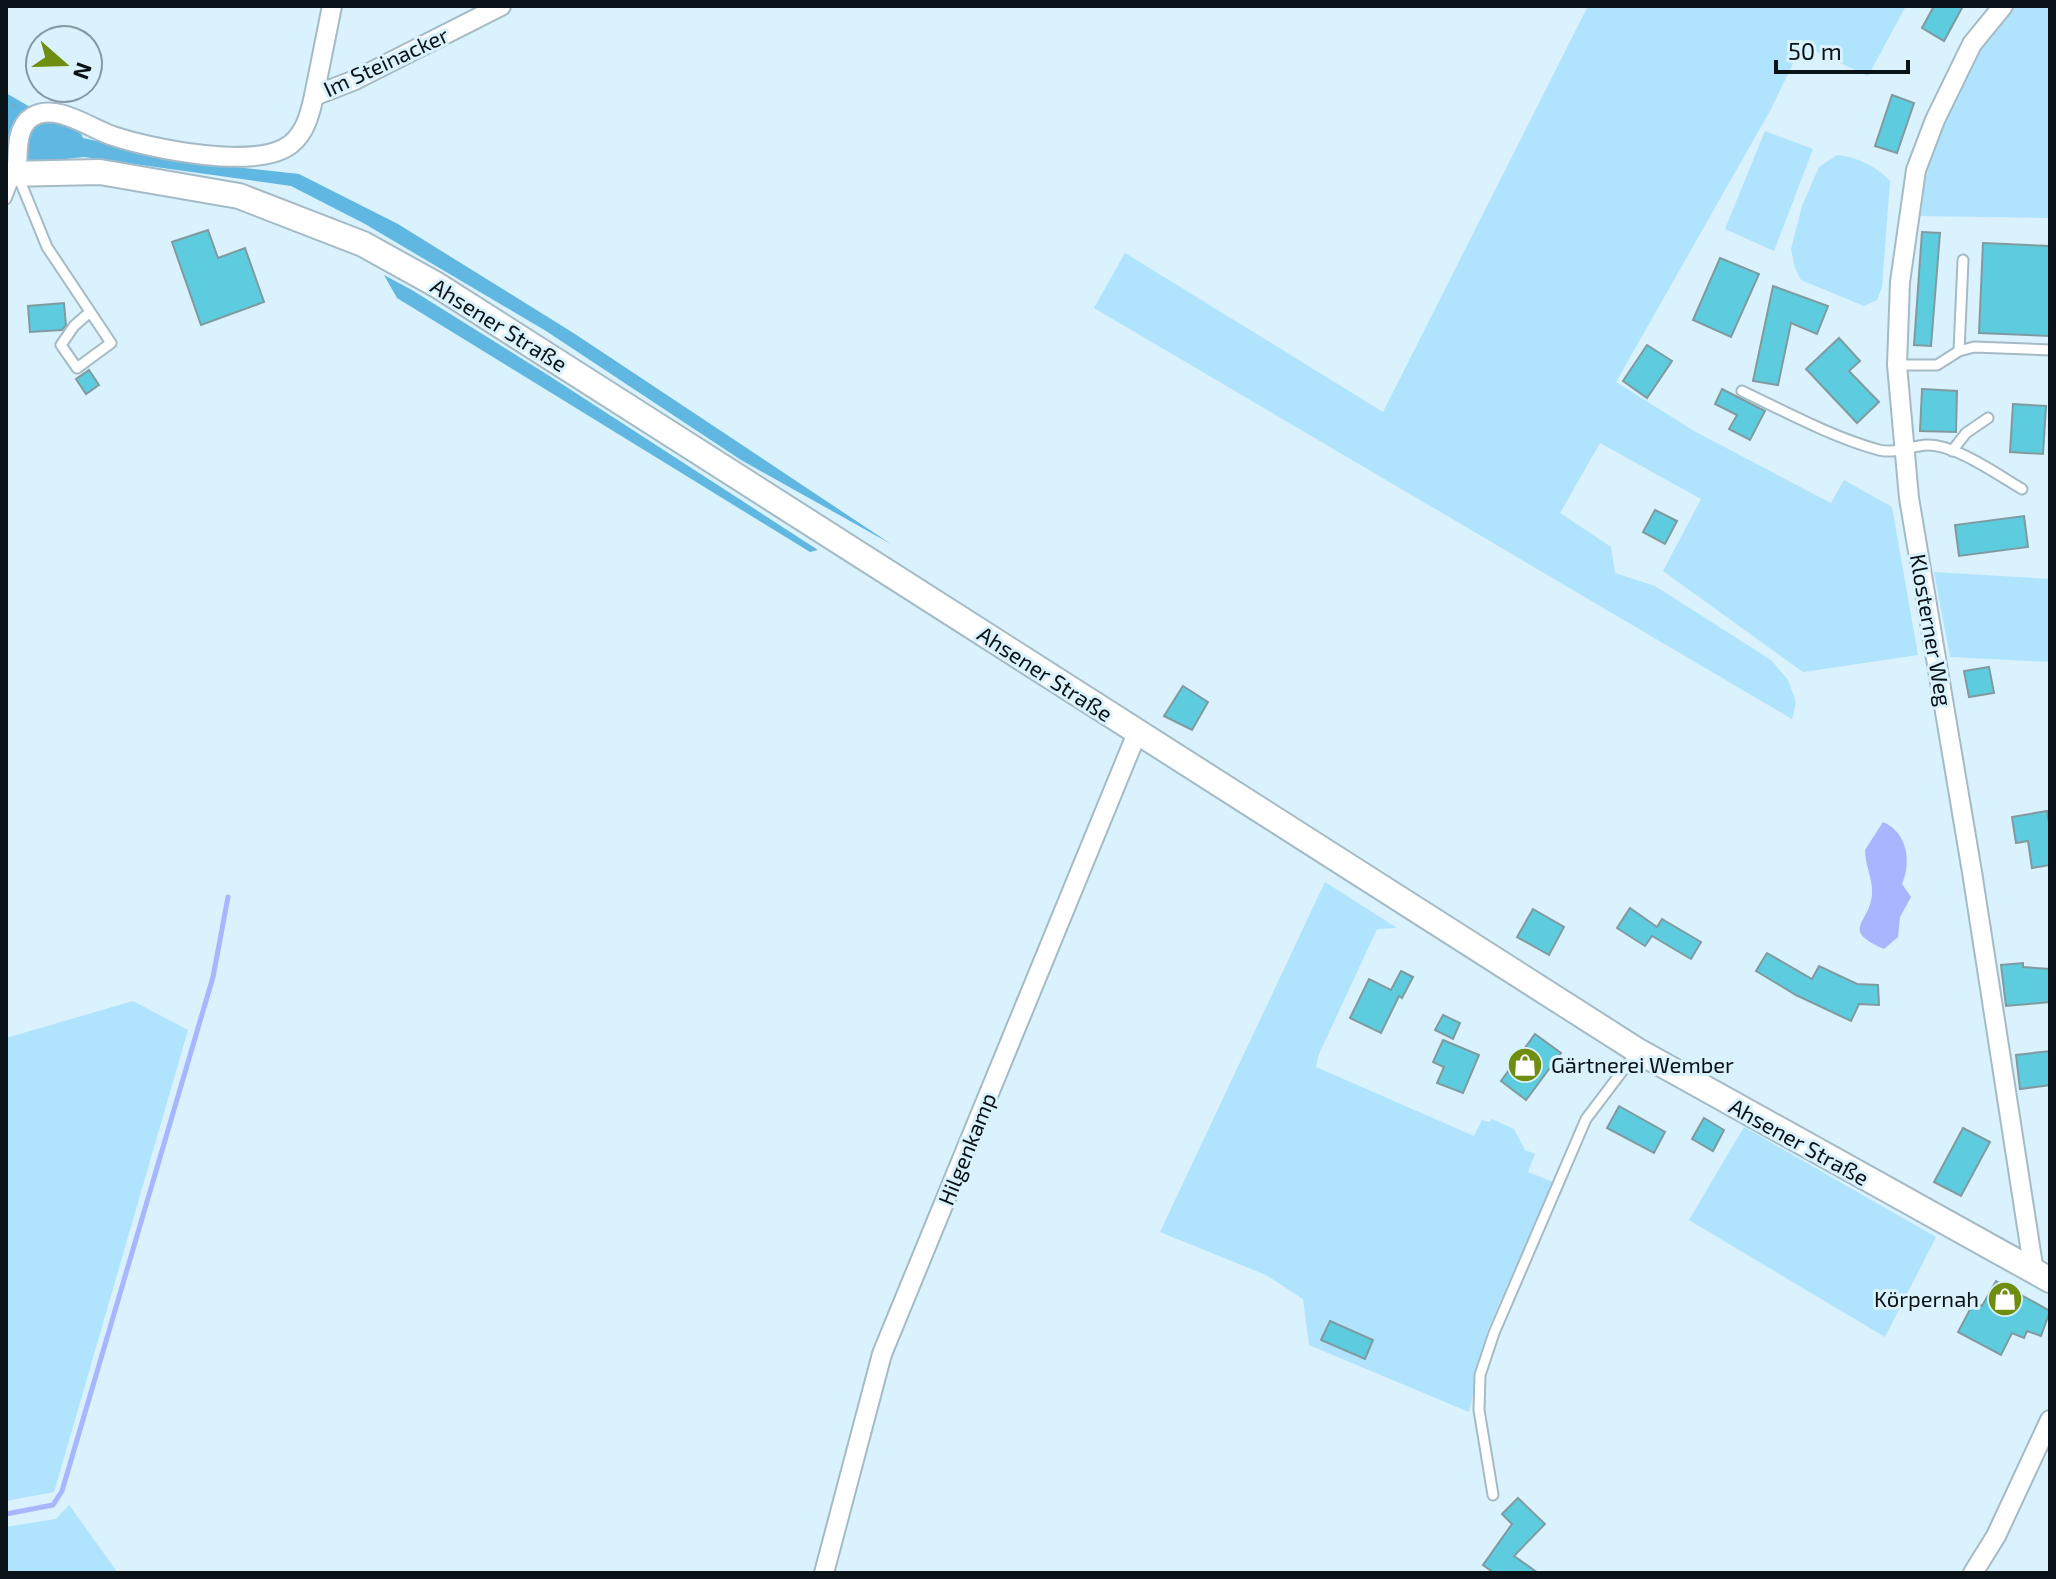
<svg xmlns="http://www.w3.org/2000/svg" width="2056" height="1579" font-family="'Exo 2',sans-serif">
<style>
.green{fill:#b0e3fd}
.forest{fill:#60b8e2}
.water{fill:#a7b7ff}
.lines{fill:none;stroke-linecap:round;stroke-linejoin:round}
.stream{stroke:#a7b7ff;stroke-width:5}
.building{fill:#5cccde;stroke:#809ba0;stroke-width:2}
.service-casing{stroke:#a4bbc7;stroke-width:13}
.minor-casing{stroke:#a4bbc7;stroke-width:22}
.secondary-casing{stroke:#a4bbc7;stroke-width:28}
.path{stroke:#8fa1ab;stroke-width:3;stroke-dasharray:2 6;stroke-linecap:butt}
.service{stroke:#fff;stroke-width:9}
.minor{stroke:#fff;stroke-width:18}
.secondary{stroke:#fff;stroke-width:24}
.labels{text-anchor:middle;stroke-width:6;stroke-linejoin:round;paint-order:stroke}
.street-label{font-size:22px;fill:#091216;stroke:#daf1fe}
.poi-label{font-size:22px;fill:#091216;stroke:#daf1fe;text-anchor:start}
</style>
<rect width="100%" height="100%" fill="#daf1fe"/>
<g class="green">
<polygon points="1588,6 1906,6 1868,76 1802,45 1771,109 1616,382 1694,431 1831,503 1844,480 1892,507 1918,655 1803,672 1663,571 1701,499 1600,443 1560,513 1611,547 1615,573 1655,586 1771,660 1788,680 1796,702 1792,719 1094,308 1125,253 1383,412"/>
<polygon points="2015,6 2050,6 2050,218 1918,216 1937,127 1972,61"/>
<polygon points="1765,131 1813,149 1774,251 1725,229"/>
<path d="M1837,155C1857,157 1876,166 1890,181L1882,287L1877,300L1864,306L1801,280L1795,268L1791,249L1802,206L1819,167Z"/>
<polygon points="1934,572 2050,579 2050,662 1950,657"/>
<polygon points="1325,882 1397,928 1377,929 1319,1054 1316,1067 1474,1136 1482,1120 1489,1122 1492,1119 1514,1129 1525,1150 1535,1154 1528,1172 1553,1182 1488,1329 1469,1412 1309,1345 1303,1299 1266,1275 1160,1232"/>
<polygon points="133,1001 188,1030 54,1492 6,1501 6,1038"/>
<polygon points="1744,1127 1936,1237 1885,1337 1689,1220"/>
<polygon points="69,1505 118,1573 6,1573 6,1527 56,1519"/>
</g>
<g class="forest">
<polygon points="6,93 30,107 68,107 83,138 198,163 299,174 398,224 575,334 891,544 741,460 546,331 365,224 291,186 84,157 6,166"/>
<polygon points="384,275 412,290 548,375 818,550 810,552 397,298"/>
</g>
<path class="water" d="M1883,822C1907,832 1912,861 1902,884L1911,897L1900,917L1898,937L1884,949C1839,929 1870,924 1872,894C1873,879 1865,865 1865,850Z"/>
<g class="lines">
<polyline class="stream" points="6,1514 53,1505 62,1491 213,977 228,897"/>
</g>
<g class="building">
<polygon points="1934,6 1963,6 1944,41 1922,28"/>
<polygon points="1892,95 1914,103 1897,153 1875,146"/>
<polygon points="208,230 218,258 245,248 264,302 201,325 172,242"/>
<polygon points="1922,232 1940,233 1931,346 1914,345"/>
<polygon points="1983,243 2050,246 2050,336 1979,333"/>
<polygon points="1720,258 1759,274 1731,337 1693,320"/>
<polygon points="1773,286 1828,306 1817,334 1791,323 1778,385 1753,381"/>
<polygon points="64,303 66,325 62,330 30,332 28,306"/>
<polygon points="1839,338 1860,361 1849,371 1879,402 1857,423 1806,369"/>
<polygon points="1647,345 1672,361 1647,398 1623,381"/>
<polygon points="89,370 99,385 86,394 76,379"/>
<polygon points="1722,389 1765,411 1750,440 1729,429 1737,415 1715,404"/>
<polygon points="1922,389 1957,391 1956,432 1920,431"/>
<polygon points="2013,404 2046,406 2043,454 2010,452"/>
<polygon points="1655,510 1677,521 1665,544 1643,532"/>
<polygon points="2024,516 2028,547 1959,556 1955,525"/>
<polygon points="1989,667 1994,693 1969,697 1964,671"/>
<polygon points="1183,686 1208,702 1192,730 1164,716"/>
<polygon points="2047,811 2050,830 2050,865 2032,868 2028,841 2016,843 2012,817"/>
<polygon points="1630,908 1657,927 1662,919 1701,942 1691,959 1652,936 1645,946 1617,928"/>
<polygon points="1533,909 1564,927 1549,955 1517,937"/>
<polygon points="1767,953 1812,979 1819,966 1857,984 1878,985 1879,1005 1859,1004 1851,1021 1796,995 1756,971"/>
<polygon points="2023,963 2023,967 2050,969 2050,1002 2006,1006 2001,965"/>
<polygon points="1401,971 1413,977 1402,998 1399,996 1381,1033 1350,1018 1369,979 1391,990"/>
<polygon points="1443,1015 1460,1023 1453,1039 1435,1030"/>
<polygon points="1535,1034 1561,1053 1526,1100 1501,1081"/>
<polygon points="1443,1040 1479,1055 1463,1093 1437,1083 1444,1067 1433,1062"/>
<polygon points="2050,1051 2050,1085 2020,1089 2016,1055"/>
<polygon points="1619,1106 1665,1132 1654,1153 1607,1128"/>
<polygon points="1704,1118 1724,1130 1713,1151 1692,1139"/>
<polygon points="1963,1128 1990,1142 1961,1196 1934,1182"/>
<polygon points="1996,1281 2050,1311 2041,1336 2027,1331 2024,1338 2012,1333 2001,1355 1958,1332 1974,1302 1982,1306"/>
<polygon points="1330,1321 1373,1340 1365,1359 1321,1340"/>
<polygon points="1518,1498 1545,1524 1514,1556 1538,1573 1494,1573 1483,1565 1512,1524 1502,1514"/>
</g>
<g class="lines">
<g class="service-casing">
<g id="service">
<polyline points="18,176 47,247 111,343 77,368 61,345 74,326 90,312"/>
<polyline points="6,199 15,176"/>
<polyline points="1959,351 1963,260"/>
<polyline points="1897,365 1937,365 1959,351 1974,347 2050,350"/>
<path d="M1742,391C1786,412 1832,437 1879,450C1896,454 1910,446 1927,445C1955,444 1998,475 2022,489"/>
<polyline points="1952,451 1966,433 1988,418"/>
<polyline points="1493,1495 1479,1410 1480,1375 1494,1333 1586,1119 1636,1053"/>
</g>
</g>
<g class="minor-casing">
<g id="minor">
<polyline points="2003,6 1972,44 1935,120 1916,170 1900,282 1897,365 1909,498 1972,872 2034,1272"/>
<polyline points="314,96 332,6"/>
<path d="M17,173C18,156 15,127 32,117C56,102 91,129 113,136C152,149 258,171 291,144C306,132 310,113 314,96L355,80L501,6"/>
<polyline points="824,1573 882,1354 1137,733"/>
<polyline points="1973,1573 1996,1536 2050,1420"/>
</g>
</g>
<g class="secondary-casing">
<polyline id="secondary" points="6,174 100,172 239,196 363,244 437,285 1638,1051 2050,1280"/>
</g>
<polyline class="path" points="6,101 16,107"/>
<use href="#service" class="service"/>
<use href="#minor" class="minor"/>
<use href="#secondary" class="secondary"/>
</g>
<defs>
<g id="shop-disc" transform="scale(1.8)"><circle r="9.5" fill="#6f8d0e" stroke="#daf1fe"/><path d="M-5-2.5h2.3a2.7 3.5 0 0 1 5.4 0H5L5.5 6h-11ZM-1.5-2.5h3a1.5 2.3 0 0 0-3 0Z" fill="#fff"/></g>
</defs>
<g fill-rule="evenodd">
<use href="#shop-disc" x="1525" y="1065"/>
<use href="#shop-disc" x="2005" y="1299"/>
</g>
<g class="labels">
<g class="street-label">
<text transform="translate(386 62) rotate(-25)" y="8">Im Steinacker</text>
<text transform="translate(499 325) rotate(32)" y="8">Ahsener Straße</text>
<text transform="translate(1931 630) rotate(80)" y="8">Klosterner Weg</text>
<text transform="translate(1045 674) rotate(33)" y="8">Ahsener Straße</text>
<text transform="translate(1799 1142) rotate(29)" y="8">Ahsener Straße</text>
<text transform="translate(967 1149) rotate(-68)" y="8">Hilgenkamp</text>
</g>
<g class="poi-label">
<text x="1551" y="1073">Gärtnerei Wember</text>
<text x="1979" y="1307" text-anchor="end">Körpernah</text>
</g>
</g>
<rect width="2056" height="1579" fill="none" stroke="#091216" stroke-width="16"/>
<g transform="translate(64 64) rotate(110)"><circle r="38" fill="#daf1fe" stroke="#8698a1" stroke-width="2"/>
<path d="M0-6L14 30L0 20L-14 30Z" fill="#6f8d0e"/>
<text y="-12" font-size="22" font-weight="bold" text-anchor="middle" fill="#091216">N</text>
</g>
<path d="M1776 60v12h132v-12" fill="none" stroke="#091216" stroke-width="4"/>
<text x="1788" y="60" font-size="24" fill="#091216" stroke="#daf1fe" stroke-width="6" paint-order="stroke">50 m</text>
</svg>
